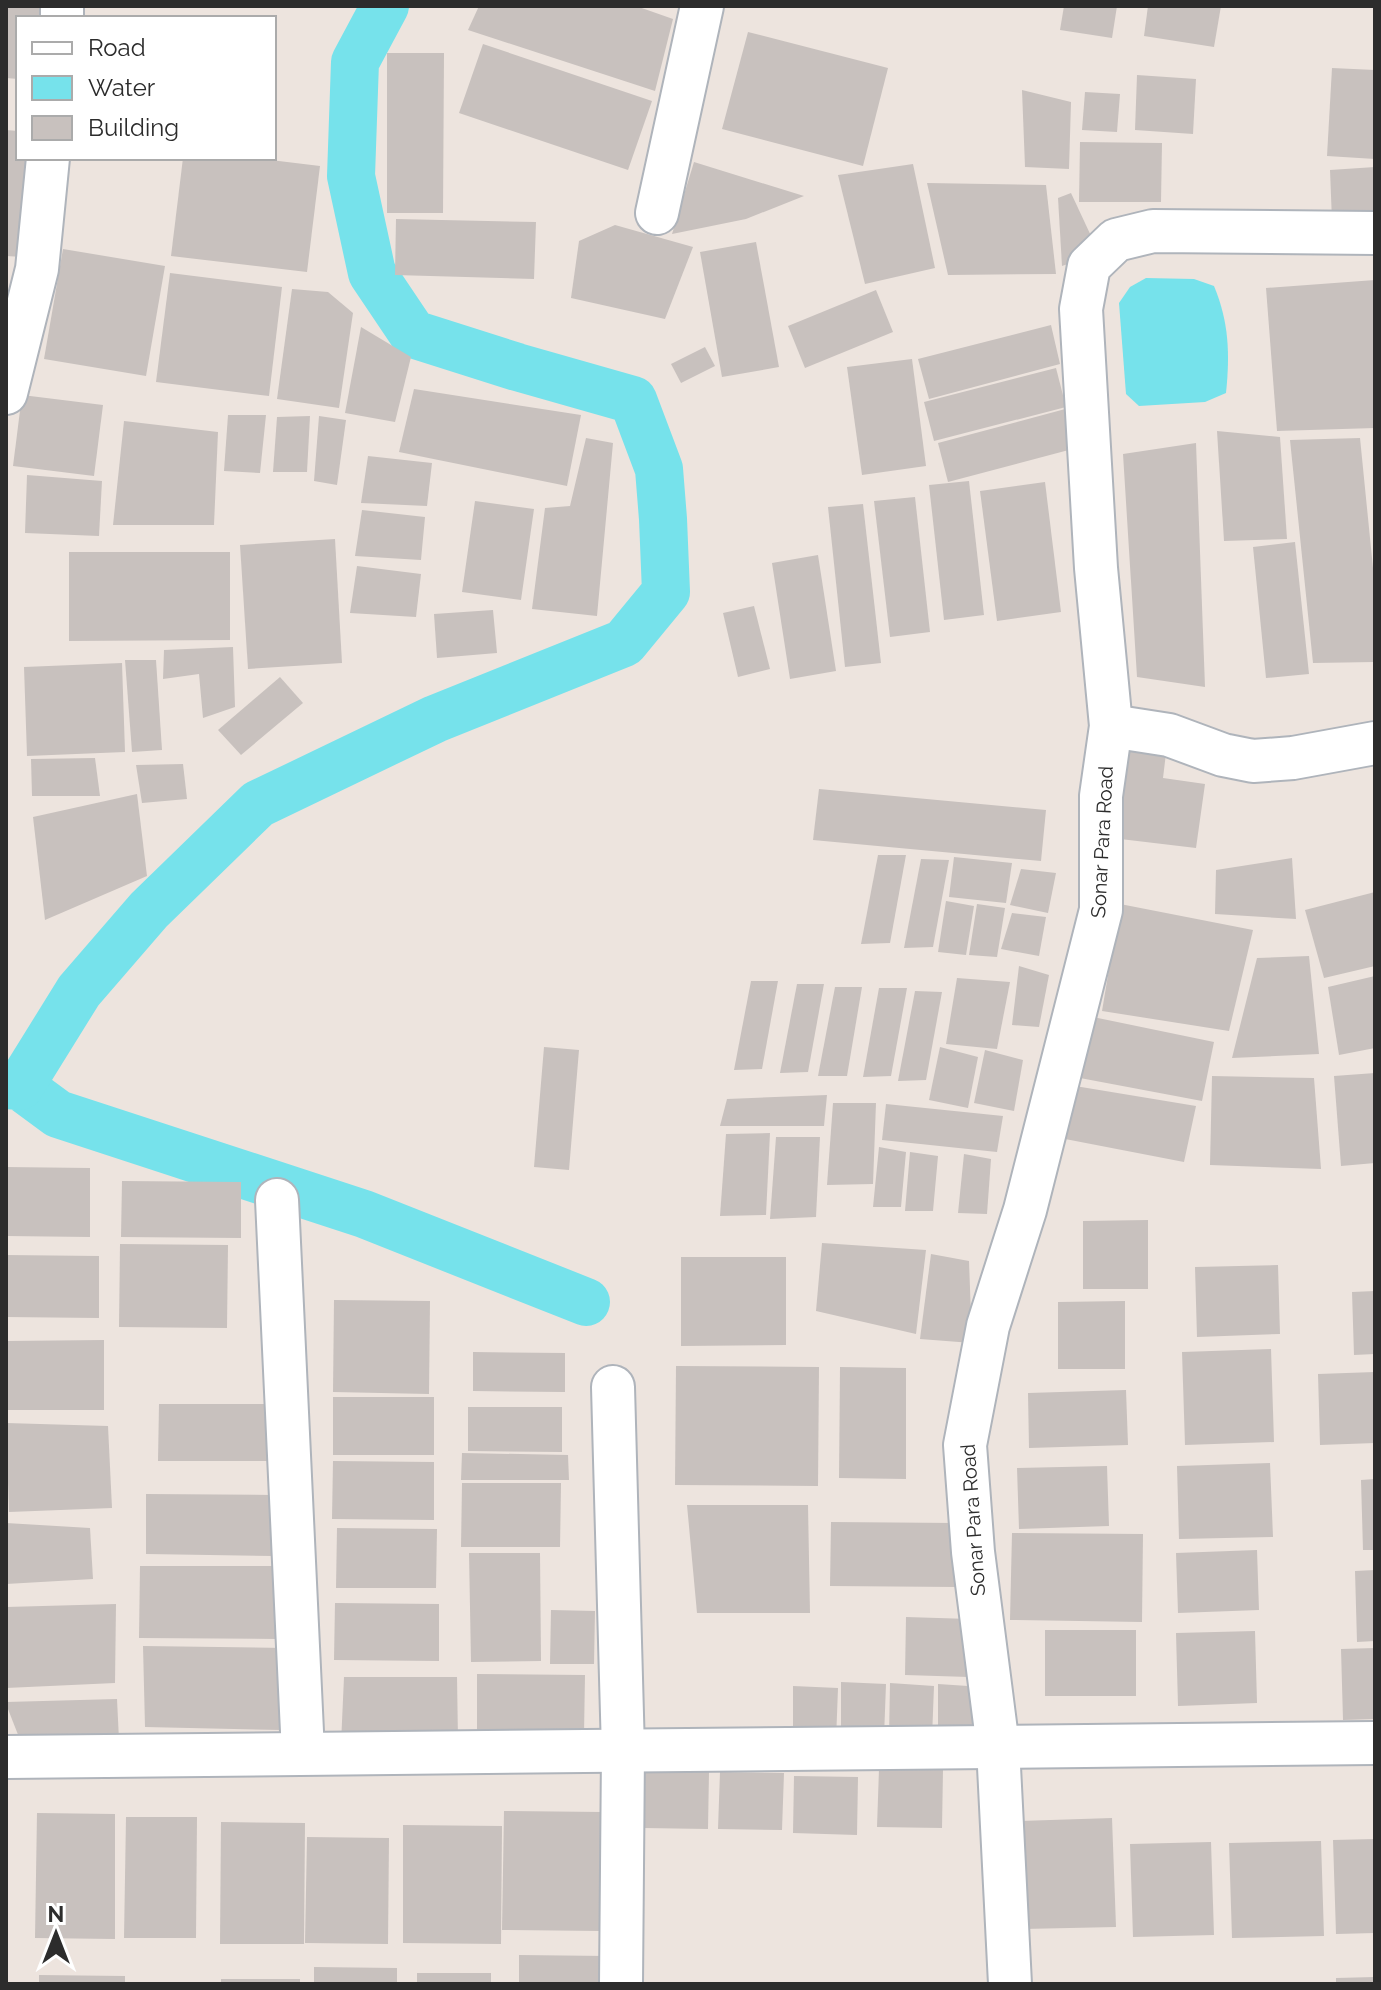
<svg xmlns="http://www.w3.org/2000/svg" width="1381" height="1990" font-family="Raleway,sans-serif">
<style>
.water{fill:#76e2eb}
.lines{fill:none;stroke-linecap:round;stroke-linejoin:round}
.canal{stroke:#76e2eb;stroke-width:48}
.building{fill:#c8c1be}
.street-casing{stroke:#afb4bb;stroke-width:46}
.street{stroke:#fff;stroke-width:42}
.labels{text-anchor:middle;stroke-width:7;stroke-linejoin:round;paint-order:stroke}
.street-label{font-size:20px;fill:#2c2c2c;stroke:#fff}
</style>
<rect width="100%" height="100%" fill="#ede4de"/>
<path class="water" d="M1146,278L1194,279L1214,286C1229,322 1230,354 1226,393L1205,402L1139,406L1126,394L1119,303L1130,287Z"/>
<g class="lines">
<g class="canal">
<polyline points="6,1085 20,1086 58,1114 364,1214 586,1302"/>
<polyline points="20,1086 79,991 149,910 258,804 435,719 624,643 666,592 663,519 659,469 633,400 517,367 413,334 372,273 351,176 355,62 385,6"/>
</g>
</g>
<g class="building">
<polygon points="6,6 44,6 43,18 18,18 18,79 6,78"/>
<polygon points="479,6 636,6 673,19 655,91 468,30"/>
<polygon points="1064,6 1117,6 1112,38 1060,30"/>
<polygon points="1148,6 1221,6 1214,47 1144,36"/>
<polygon points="748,32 888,68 863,166 722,129"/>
<polygon points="483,44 652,101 628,170 459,113"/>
<polygon points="387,53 444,53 443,213 387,213"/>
<polygon points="1332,68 1375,70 1375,159 1327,156"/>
<polygon points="1137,75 1196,79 1193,134 1135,130"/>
<polygon points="1022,90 1071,102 1069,169 1025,167"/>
<polygon points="1085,92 1120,94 1117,132 1082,130"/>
<polygon points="6,130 18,131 18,158 30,158 23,257 6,256"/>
<polygon points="1080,142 1162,143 1161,202 1079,202"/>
<polygon points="183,158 254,158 320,166 307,272 171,256"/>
<polygon points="694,162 804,196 746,219 672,234"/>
<polygon points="913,164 935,268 865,284 838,175"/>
<polygon points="1375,167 1375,219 1332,221 1330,170"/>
<polygon points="927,183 1046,185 1056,274 948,275"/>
<polygon points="1071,193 1099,253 1062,266 1058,198"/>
<polygon points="396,219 536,222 534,279 395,275"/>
<polygon points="615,225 693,247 665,319 571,298 579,241"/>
<polygon points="756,242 779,367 722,377 700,252"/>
<polygon points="63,249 165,266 146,376 44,359"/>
<polygon points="170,273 282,287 269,396 156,382"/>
<polygon points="1375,280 1375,428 1277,431 1266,288"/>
<polygon points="292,289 328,292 353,313 339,408 277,399"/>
<polygon points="876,290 893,332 805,368 788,326"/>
<polygon points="1051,325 1060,364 929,399 918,359"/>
<polygon points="361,327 411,357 395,422 345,413"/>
<polygon points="705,347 715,366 681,383 671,364"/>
<polygon points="912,359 926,466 862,475 847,367"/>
<polygon points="1056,368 1066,407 934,441 924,402"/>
<polygon points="414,389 581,415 567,486 399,452"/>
<polygon points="22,395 103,405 94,476 13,466"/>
<polygon points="1069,408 1080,447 948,482 938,443"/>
<polygon points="228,415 266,415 260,473 224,471"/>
<polygon points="310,416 307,472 273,472 277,417"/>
<polygon points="319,416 346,420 337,485 314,481"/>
<polygon points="124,421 218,432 214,525 113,525"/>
<polygon points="1217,431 1280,437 1287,539 1224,541"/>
<polygon points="586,438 613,443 597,616 532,609 545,508 570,506"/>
<polygon points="1360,438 1375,588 1375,662 1313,663 1290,440"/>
<polygon points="1196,443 1205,687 1137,677 1123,454"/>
<polygon points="368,456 432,463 427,506 361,503"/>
<polygon points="27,475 102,481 99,536 25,533"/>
<polygon points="969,481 984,615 944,620 929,485"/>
<polygon points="1045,482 1061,612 997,621 980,491"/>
<polygon points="915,497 930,632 890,637 874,501"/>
<polygon points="475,501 534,509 521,600 462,592"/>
<polygon points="863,504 881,663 845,667 828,507"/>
<polygon points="362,510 425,517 421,560 355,556"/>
<polygon points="335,539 342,663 248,669 240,545"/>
<polygon points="1295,542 1309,674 1266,678 1253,547"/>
<polygon points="69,552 230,552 230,640 69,641"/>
<polygon points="818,555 836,671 790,679 772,563"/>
<polygon points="357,566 421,574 416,617 350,613"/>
<polygon points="754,606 770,669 738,677 723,613"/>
<polygon points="493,610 497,653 437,658 434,614"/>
<polygon points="233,647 235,707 203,718 199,674 163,679 164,650"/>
<polygon points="125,660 156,660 162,750 132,752"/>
<polygon points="122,663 125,752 27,756 24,667"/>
<polygon points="280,677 303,703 241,755 218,730"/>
<polygon points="1125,740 1167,745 1163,778 1205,784 1196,848 1112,838"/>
<polygon points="95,758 100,796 32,796 31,759"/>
<polygon points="183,764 187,799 142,803 136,765"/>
<polygon points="819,789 1046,810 1041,861 813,840"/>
<polygon points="137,794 147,876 45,920 33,817"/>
<polygon points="878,855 906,855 890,943 861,944"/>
<polygon points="954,857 1012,863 1006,903 949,897"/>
<polygon points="1292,858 1296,919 1215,914 1216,870"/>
<polygon points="921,859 949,860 933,947 904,948"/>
<polygon points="1021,869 1056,873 1048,913 1010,905"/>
<polygon points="1375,892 1375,966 1324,978 1305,910"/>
<polygon points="946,901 974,906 966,955 938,952"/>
<polygon points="977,904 1005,908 997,957 969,955"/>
<polygon points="1120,904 1253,930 1229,1031 1102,1011"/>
<polygon points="1012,913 1046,917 1039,956 1001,949"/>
<polygon points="1309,956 1319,1054 1232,1058 1257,958"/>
<polygon points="1019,966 1049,975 1039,1027 1012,1025"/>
<polygon points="1375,976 1375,1048 1339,1055 1328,987"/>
<polygon points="957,978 1010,982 997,1049 946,1044"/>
<polygon points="751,981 778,981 762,1069 734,1070"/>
<polygon points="797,984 824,984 808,1072 780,1073"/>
<polygon points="835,987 862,987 847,1076 818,1076"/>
<polygon points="879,988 907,988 891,1076 863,1077"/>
<polygon points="915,991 942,992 926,1080 898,1081"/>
<polygon points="1093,1017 1214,1042 1202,1101 1080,1078"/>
<polygon points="544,1047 579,1050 569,1170 534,1167"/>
<polygon points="940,1047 978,1057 968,1108 929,1100"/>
<polygon points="985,1050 1023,1060 1014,1111 974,1103"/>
<polygon points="1375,1073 1375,1163 1341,1166 1334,1076"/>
<polygon points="1212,1076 1314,1078 1321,1169 1210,1165"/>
<polygon points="1069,1085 1196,1106 1184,1162 1060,1138"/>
<polygon points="827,1095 824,1126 720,1126 727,1099"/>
<polygon points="833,1103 876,1103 873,1184 827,1185"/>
<polygon points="886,1104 1003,1116 997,1152 882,1140"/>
<polygon points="770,1133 766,1215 720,1216 726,1134"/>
<polygon points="776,1137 820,1137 816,1217 770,1219"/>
<polygon points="879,1147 906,1152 901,1207 873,1207"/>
<polygon points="910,1152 938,1156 933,1211 905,1211"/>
<polygon points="964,1154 991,1159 987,1214 958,1213"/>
<polygon points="6,1167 90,1168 90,1237 6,1236"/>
<polygon points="122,1181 241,1182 241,1238 121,1237"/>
<polygon points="1148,1220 1148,1289 1083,1289 1083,1221"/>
<polygon points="822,1243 926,1250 916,1334 816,1311"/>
<polygon points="120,1244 228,1245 227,1328 119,1327"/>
<polygon points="931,1254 969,1261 972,1343 920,1339"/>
<polygon points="6,1255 99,1256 99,1318 6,1317"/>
<polygon points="681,1257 786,1257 786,1345 681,1346"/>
<polygon points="1278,1265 1280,1334 1197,1337 1195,1267"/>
<polygon points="1375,1291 1375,1354 1354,1355 1352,1292"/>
<polygon points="334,1300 430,1301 429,1394 333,1392"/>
<polygon points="1125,1301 1125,1369 1058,1369 1058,1302"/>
<polygon points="104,1340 104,1410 6,1410 6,1341"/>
<polygon points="1271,1349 1274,1442 1185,1445 1182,1352"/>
<polygon points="473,1352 565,1353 565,1392 473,1391"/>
<polygon points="676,1366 819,1367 818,1486 675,1485"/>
<polygon points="840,1367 906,1368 906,1479 839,1478"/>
<polygon points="1375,1372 1375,1443 1320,1445 1318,1374"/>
<polygon points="1126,1390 1128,1445 1029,1448 1028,1393"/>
<rect x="333" y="1397" width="101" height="58"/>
<polygon points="159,1404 273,1404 273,1461 158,1461"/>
<polygon points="468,1407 562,1407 562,1452 468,1451"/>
<polygon points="6,1423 108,1426 112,1508 9,1512"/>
<polygon points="462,1453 568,1455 569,1480 461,1480"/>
<polygon points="333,1461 434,1462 434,1520 332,1519"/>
<polygon points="1270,1463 1273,1537 1179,1539 1177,1466"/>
<polygon points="1107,1466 1109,1526 1019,1529 1017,1468"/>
<polygon points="1375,1479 1375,1550 1363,1550 1361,1480"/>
<polygon points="462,1483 561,1483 560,1547 461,1547"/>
<polygon points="146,1494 273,1495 273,1556 146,1554"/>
<polygon points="687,1505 808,1505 810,1613 697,1613"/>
<polygon points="831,1522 956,1523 956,1587 830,1586"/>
<polygon points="6,1523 90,1528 93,1579 6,1584"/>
<polygon points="337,1528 437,1529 436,1588 336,1588"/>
<polygon points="1012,1533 1143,1534 1142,1622 1010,1620"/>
<polygon points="1257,1550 1259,1610 1178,1613 1176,1553"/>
<polygon points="469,1553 540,1553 541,1661 471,1662"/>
<polygon points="140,1566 278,1566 277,1639 139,1638"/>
<polygon points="1375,1570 1375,1641 1357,1642 1355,1571"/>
<polygon points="335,1603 439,1604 439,1661 334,1660"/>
<polygon points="116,1604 115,1683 6,1688 6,1607"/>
<polygon points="551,1610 595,1611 594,1664 550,1664"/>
<polygon points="906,1617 970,1619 969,1677 905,1675"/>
<rect x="1045" y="1630" width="91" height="66"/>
<polygon points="1255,1631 1257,1703 1178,1706 1176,1633"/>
<polygon points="143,1646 285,1648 282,1730 145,1727"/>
<polygon points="1375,1648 1375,1719 1343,1720 1341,1649"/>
<polygon points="477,1674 585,1675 584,1734 477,1733"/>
<polygon points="344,1677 457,1677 458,1741 341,1744"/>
<polygon points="841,1682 886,1684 884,1737 841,1737"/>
<polygon points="890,1683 934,1686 932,1738 889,1738"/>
<polygon points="938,1684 983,1687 981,1739 938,1739"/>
<polygon points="793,1686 838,1688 836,1741 793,1741"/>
<polygon points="117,1699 119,1740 24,1750 6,1704 6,1702"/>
<polygon points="879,1769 943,1770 942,1828 877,1827"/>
<polygon points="645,1770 709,1772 708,1829 643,1828"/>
<polygon points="720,1772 784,1773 782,1830 718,1829"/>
<polygon points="794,1776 858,1777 857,1835 793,1833"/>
<polygon points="504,1811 602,1812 601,1931 502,1930"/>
<polygon points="37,1813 115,1814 115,1939 35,1938"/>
<polygon points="126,1817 197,1817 196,1938 124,1938"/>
<polygon points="1112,1818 1116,1927 1023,1929 1020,1821"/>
<polygon points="221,1822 305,1823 304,1944 220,1944"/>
<polygon points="403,1825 502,1826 501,1944 403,1943"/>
<polygon points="307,1837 389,1838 388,1944 305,1943"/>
<polygon points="1375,1839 1375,1933 1336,1934 1333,1840"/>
<polygon points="1321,1841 1324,1936 1232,1938 1229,1843"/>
<polygon points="1211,1842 1214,1935 1133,1937 1130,1844"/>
<polygon points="519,1955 607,1956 607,1984 519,1984"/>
<polygon points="314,1967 397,1968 397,1984 314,1984"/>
<rect x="417" y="1973" width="74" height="11"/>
<polygon points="39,1975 125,1976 125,1984 39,1984"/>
<polygon points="1375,1977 1375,1984 1336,1984 1336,1978"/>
<rect x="221" y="1979" width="79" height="5"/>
</g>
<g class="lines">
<g class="street-casing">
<g id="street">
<polyline points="62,18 62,6"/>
<polyline points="657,213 702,6"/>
<polyline points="6,393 37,269 48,158"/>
<polyline points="1111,726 1169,735 1223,755 1253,761 1293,758 1375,743"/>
<polyline points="277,1200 303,1753"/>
<polyline points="613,1387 623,1751 621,1984"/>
<polyline points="6,1757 1375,1743"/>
<polyline points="1010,1984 998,1747 973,1552 965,1445 988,1326 1025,1210 1101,910 1101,796 1111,726 1096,568 1081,309 1089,266 1116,240 1153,231 1375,233"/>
</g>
</g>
<use href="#street" class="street"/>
</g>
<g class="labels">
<g class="street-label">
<text transform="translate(1102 842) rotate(-87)" y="7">Sonar Para Road</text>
<text transform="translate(973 1520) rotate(-94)" y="7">Sonar Para Road</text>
</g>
</g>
<rect width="1381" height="1990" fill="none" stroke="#2c2c2c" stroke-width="16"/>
<rect x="16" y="16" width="260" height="144" fill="#ffffff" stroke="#ababab" stroke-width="2"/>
<rect x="32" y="42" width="40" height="12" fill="#ffffff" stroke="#ababab" stroke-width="2"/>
<text x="88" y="56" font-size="24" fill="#2c2c2c">Road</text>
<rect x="32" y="76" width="40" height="24" fill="#76e2eb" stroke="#ababab" stroke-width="2"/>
<text x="88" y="96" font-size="24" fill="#2c2c2c">Water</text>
<rect x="32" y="116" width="40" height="24" fill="#c8c1be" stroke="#ababab" stroke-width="2"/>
<text x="88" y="136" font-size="24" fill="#2c2c2c">Building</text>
<g transform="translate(56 1934)" stroke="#ffffff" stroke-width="6" paint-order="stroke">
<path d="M0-6L14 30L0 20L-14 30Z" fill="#2c2c2c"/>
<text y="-12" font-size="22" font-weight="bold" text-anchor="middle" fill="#2c2c2c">N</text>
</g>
</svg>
